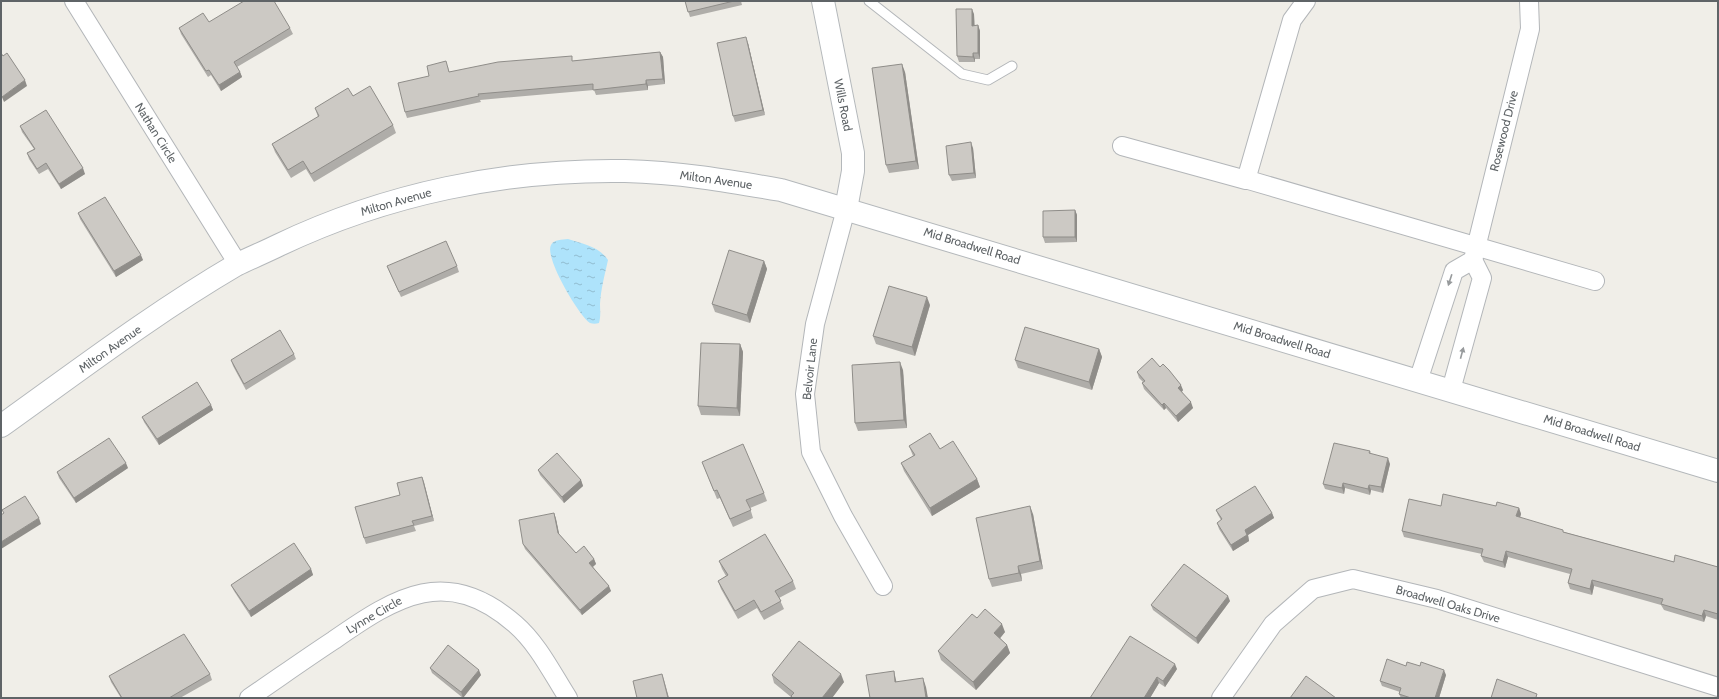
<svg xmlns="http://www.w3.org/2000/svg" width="1719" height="699" font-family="Cabin,sans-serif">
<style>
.water{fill:url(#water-ripples)}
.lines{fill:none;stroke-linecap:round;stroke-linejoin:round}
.lane-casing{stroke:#b3b6b9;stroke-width:11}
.street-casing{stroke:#b3b6b9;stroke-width:20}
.secondary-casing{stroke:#b4b8bb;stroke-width:24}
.lane{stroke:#fff;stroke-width:9}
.street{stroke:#fff;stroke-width:18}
.secondary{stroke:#fff;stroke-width:22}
.wall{fill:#afada9}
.shaded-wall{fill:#8f8d89}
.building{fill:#ccc9c4;stroke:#8f8d89}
.oneway{fill:#979a9c}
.labels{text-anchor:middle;stroke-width:4;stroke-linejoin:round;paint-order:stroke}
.street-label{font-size:12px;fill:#5f6467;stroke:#fff}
</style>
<defs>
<pattern id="water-ripples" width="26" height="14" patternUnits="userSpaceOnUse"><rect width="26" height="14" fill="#aee3fb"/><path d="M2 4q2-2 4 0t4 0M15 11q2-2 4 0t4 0" fill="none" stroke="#91bccf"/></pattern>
</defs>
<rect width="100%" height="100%" fill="#f0eee8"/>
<path class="water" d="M568,239C582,244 599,246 608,260C605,274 601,288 600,304C600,310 601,316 599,323C596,324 593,324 590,323C579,316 544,257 551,245C554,239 562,240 568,239Z"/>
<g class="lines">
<g class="lane-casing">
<polyline id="lane" points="869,1 962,74 988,80 1012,66"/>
</g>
<g class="street-casing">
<g id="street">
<polyline points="74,1 238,264"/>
<polyline points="1122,146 1246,180 1292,20 1306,1"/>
<polyline points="1245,179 1595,281"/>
<polyline points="846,209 815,324 805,394 811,452 843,516 883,586"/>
<polyline points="1473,260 1530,29 1529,1"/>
<polyline points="1418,381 1454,271 1473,260 1482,278 1451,390"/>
<path d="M249,698C277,679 305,659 334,640C397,596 447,565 515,624C538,644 552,673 568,698"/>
<polyline points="1221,698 1273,624 1313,589 1353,579 1437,599 1718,687"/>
</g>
</g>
<g class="secondary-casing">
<g id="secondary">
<polyline points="823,1 853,153 853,171 846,209"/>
<path d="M1,426C78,371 154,313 236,265C250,258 265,252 279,245C386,194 505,169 625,171C677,172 729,181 781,190L1718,471"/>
</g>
</g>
<use href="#lane" class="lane"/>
<use href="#street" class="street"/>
<use href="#secondary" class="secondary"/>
</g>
<g class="wall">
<polygon points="685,1 741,1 742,5 690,17"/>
<polygon points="974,14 974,25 978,25 980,31 980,59 975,59 975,62 959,62 957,56"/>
<polygon points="209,22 290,28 293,34 237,67 240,72 242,77 221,91 211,75 208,77 181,34 179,28"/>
<polygon points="748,43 765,115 735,122 733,116"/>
<polygon points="660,52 663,57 665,84 648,86 648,90 596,95 594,90 480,100 481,102 407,118 405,112 429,76 448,67 449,72 573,61"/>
<polygon points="905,72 919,169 889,173 886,165"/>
<polygon points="353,96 393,125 396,133 314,182 306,169 291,178 275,152 272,144 318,117 315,108"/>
<polygon points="20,126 85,174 61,189 48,169 39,174 29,159 27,153 34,149 22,132"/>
<polygon points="973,148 976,178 952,181 949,175"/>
<polygon points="1075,210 1077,215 1077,242 1045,243 1043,237"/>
<polygon points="78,213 143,260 116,277 80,219"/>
<polygon points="764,261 767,269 750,323 715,312 712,304"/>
<polygon points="387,266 457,266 459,272 401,297"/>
<polygon points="930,305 915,356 876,344 873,336"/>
<polygon points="740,344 743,352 740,416 701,415 698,406"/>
<polygon points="1099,349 1102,357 1092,390 1018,368 1015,360"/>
<polygon points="294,354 296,359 246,390 233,366 231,360"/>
<polygon points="903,370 907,428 858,431 855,423"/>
<polygon points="1137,372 1183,390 1182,392 1193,408 1178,422 1166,408 1164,410 1144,389 1142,383 1143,382 1139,378"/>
<polygon points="211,405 213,410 159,445 144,422 142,417"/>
<polygon points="909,446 940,449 977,479 980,487 932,516 904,471 901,463 913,456"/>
<polygon points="1370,451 1371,454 1390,464 1383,493 1371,490 1370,495 1345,488 1344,494 1325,489 1323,484"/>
<polygon points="702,462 764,493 767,501 750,508 753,518 733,527 720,498 717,499"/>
<polygon points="128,468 76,503 59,478 57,472"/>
<polygon points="538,470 581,480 583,486 564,503 540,475"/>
<polygon points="422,477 434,521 414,526 416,531 366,544 364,538 400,495"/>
<polygon points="1441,506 1496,506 1519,508 1521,514 1520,518 1564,532 1674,562 1718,567 1718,620 1706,616 1704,622 1664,610 1661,605 1594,586 1592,595 1570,589 1568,583 1570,574 1508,557 1505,568 1484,562 1481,556 1482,554 1404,537 1402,531"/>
<polygon points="1216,510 1272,513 1274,518 1248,535 1249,541 1233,551 1219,529 1217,523 1221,520 1218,515"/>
<polygon points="554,513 556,519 559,534 576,553 594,559 596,564 593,567 611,591 582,615 525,549 523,544"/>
<polygon points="1033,514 1043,569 1021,574 1022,581 992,587 989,579"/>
<polygon points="719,561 793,581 796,589 779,598 784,609 764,620 757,608 738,619 721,589 718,581 726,576 722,569"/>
<polygon points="311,569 313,575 251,617 234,591 231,585"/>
<polygon points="1230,601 1198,644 1153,610 1151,605"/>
<polygon points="977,618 1005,632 1000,638 1007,645 1010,653 976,690 941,660 938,651"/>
<polygon points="1406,666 1446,675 1439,698 1401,698 1399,694 1400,692 1382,686 1380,681"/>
<polygon points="430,668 481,675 463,698 432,673"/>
<polygon points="1177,669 1165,687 1159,683 1150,698 1090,698"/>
<polygon points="210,674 212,680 180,698 121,698 111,682 109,676"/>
<polygon points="772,675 844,682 832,698 792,698 791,697 774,683"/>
</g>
<g class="shaded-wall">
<polygon points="972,9 974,14 975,31 972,26"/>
<polygon points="978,25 980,31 980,59 978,53"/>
<polygon points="746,37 748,43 765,115 763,110"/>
<polygon points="660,52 663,57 665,84 663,79"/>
<polygon points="973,53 975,59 975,62 973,57"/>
<polygon points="902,64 905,72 919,169 916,161"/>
<polygon points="240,72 242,77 221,91 219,85"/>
<polygon points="25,80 27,86 4,102 2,97"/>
<polygon points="646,80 648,86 648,90 646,84"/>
<polygon points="971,142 973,148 976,178 974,173"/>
<polygon points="83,168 85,174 61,189 59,184"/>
<polygon points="1075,210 1077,215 1077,242 1075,237"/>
<polygon points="141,255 143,260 116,277 114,271"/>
<polygon points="764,261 767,269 750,323 747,315"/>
<polygon points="927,297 930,305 915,356 912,347"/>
<polygon points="740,344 743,352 740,416 737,408"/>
<polygon points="1099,349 1102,357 1092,390 1089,382"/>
<polygon points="900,362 903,370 907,428 904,420"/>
<polygon points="1181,385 1183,390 1180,394 1178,388"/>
<polygon points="1191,402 1193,408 1178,422 1176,416"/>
<polygon points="1164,403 1166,408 1164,410 1162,405"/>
<polygon points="211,405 213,410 159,445 157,439"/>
<polygon points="1388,458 1390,464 1383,493 1381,487"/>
<polygon points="126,463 128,468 76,503 74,498"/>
<polygon points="422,477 424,482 434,521 432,516"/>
<polygon points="977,479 980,487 932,516 930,508"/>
<polygon points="581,480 583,486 564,503 562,497"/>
<polygon points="1343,483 1345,488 1344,494 1342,488"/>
<polygon points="1369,485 1371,490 1370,495 1368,489"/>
<polygon points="1030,506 1033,514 1043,569 1040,561"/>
<polygon points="1519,508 1521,514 1518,523 1516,516"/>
<polygon points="554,513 556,519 560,538 558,533"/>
<polygon points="1272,513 1274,518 1248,535 1249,541 1233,551 1231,545 1245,530"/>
<polygon points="39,518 41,524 1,549 1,542"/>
<polygon points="1506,551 1508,557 1505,568 1503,562"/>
<polygon points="594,559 596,564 591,568 589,563"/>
<polygon points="1018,566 1021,574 1022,581 1019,573"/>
<polygon points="311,569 313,575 251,617 249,611"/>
<polygon points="1592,580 1594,586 1592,595 1590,589"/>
<polygon points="609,586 611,591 582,615 580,610"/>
<polygon points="1228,596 1230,601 1198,644 1196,638"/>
<polygon points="1704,610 1706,616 1704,622 1702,616"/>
<polygon points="1002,624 1005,632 997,642 994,633"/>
<polygon points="1007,645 1010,653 976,690 973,682"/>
<polygon points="1175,664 1177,669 1165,687 1163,681"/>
<polygon points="479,670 481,675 463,698 461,692"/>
<polygon points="1444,670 1446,675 1439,698 1435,698"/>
<polygon points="894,671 896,680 898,691 895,682"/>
<polygon points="662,674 664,680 669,698 668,698"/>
<polygon points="841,674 844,682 832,698 822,698"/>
<polygon points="1157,677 1159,683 1150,698 1144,698"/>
<polygon points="923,678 926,687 928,698 926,698"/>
</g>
<g class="building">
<polygon points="244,1 274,1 290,28 234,62 240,72 219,85 209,70 206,71 179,28 203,13 209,22"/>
<polygon points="685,1 734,1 688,12"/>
<polygon points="956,9 972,9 972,26 978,25 978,53 973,53 973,57 957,56"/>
<polygon points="746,37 763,110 733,116 717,43"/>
<polygon points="660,52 663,79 646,80 646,84 593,90 593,84 478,94 479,96 405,112 398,83 429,76 427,66 446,61 449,72 498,62 572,56 572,61"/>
<polygon points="1,53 3,56 7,53 25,80 2,97 1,96"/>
<polygon points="902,64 916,161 886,165 872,68"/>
<polygon points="370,86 393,125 311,174 303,161 288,170 272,144 319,116 315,108 348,88 353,96"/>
<polygon points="46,110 83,168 59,184 46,163 37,169 27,153 35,149 20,126"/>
<polygon points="971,142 974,173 949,175 946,146"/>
<polygon points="105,197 141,255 114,271 78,213"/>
<polygon points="1075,210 1075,237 1043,237 1043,211"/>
<polygon points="446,241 457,266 399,292 387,266"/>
<polygon points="729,250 764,261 747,315 712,304"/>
<polygon points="889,286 927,297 912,347 873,336"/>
<polygon points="1025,327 1099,349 1089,382 1015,360"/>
<polygon points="280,330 294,354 244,384 231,360"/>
<polygon points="701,343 740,344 737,408 698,406"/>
<polygon points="1152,358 1160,367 1163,364 1169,370 1181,385 1178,388 1191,402 1176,416 1164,403 1162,405 1142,383 1145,381 1137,372"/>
<polygon points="900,362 904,420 855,423 852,365"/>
<polygon points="197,382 211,405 157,439 142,417"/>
<polygon points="930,433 940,449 953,441 977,479 930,508 901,463 915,455 909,446"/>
<polygon points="109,438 126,463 74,498 57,472"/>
<polygon points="1334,443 1370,451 1369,453 1388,458 1381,487 1369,485 1368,489 1343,483 1342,488 1323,484"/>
<polygon points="743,444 764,493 746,500 751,510 730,519 717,490 714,491 702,462"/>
<polygon points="557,453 581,480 562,497 538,470"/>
<polygon points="422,477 432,516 412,521 414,525 364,538 355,507 400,495 397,483"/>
<polygon points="1255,486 1272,513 1245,530 1247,535 1231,545 1217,523 1222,519 1216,510"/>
<polygon points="1443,494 1496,506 1497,502 1519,508 1516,516 1563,530 1563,532 1674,562 1675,555 1718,567 1718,614 1704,610 1702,616 1661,604 1663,599 1592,580 1590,589 1568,583 1572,569 1506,551 1503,562 1481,556 1483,549 1402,531 1409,499 1441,506"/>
<polygon points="25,496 39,518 1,542 1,515 4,513 2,510"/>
<polygon points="1030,506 1040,561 1018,566 1019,573 989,579 976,518"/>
<polygon points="554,513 558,533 576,553 584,546 594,559 589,563 609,586 580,610 523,544 519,520"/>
<polygon points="765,534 793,581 775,591 781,601 761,612 754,600 735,611 718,581 728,575 719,561"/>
<polygon points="294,543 311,569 249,611 231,585"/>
<polygon points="1184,564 1228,596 1196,638 1151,605"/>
<polygon points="985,609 1002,624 994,633 1007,645 973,682 938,651 972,614 977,618"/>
<polygon points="184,634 210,674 169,698 122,698 109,676"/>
<polygon points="1130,636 1175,664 1163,681 1157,677 1144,698 1090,698"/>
<polygon points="799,641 841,674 822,698 793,698 791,696 794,693 772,675"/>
<polygon points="448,645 479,670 461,692 430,668"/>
<polygon points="1387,659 1406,666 1407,662 1420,666 1421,662 1444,670 1435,698 1411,698 1399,694 1401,688 1380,681"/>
<polygon points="894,671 895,682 923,678 926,698 870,698 866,675"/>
<polygon points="662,674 668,698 637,698 633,681"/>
<polygon points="1306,676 1336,698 1290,698"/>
<polygon points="1497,679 1537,694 1536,697 1538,698 1491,698"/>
</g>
<defs><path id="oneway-solid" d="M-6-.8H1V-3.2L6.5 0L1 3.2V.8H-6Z"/></defs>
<g class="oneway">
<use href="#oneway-solid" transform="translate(1450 280) rotate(108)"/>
<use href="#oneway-solid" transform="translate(1462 353) rotate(-75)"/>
</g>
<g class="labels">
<g class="street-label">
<text transform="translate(843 105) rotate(79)" y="4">Wills Road</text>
<text transform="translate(1504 131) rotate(-76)" y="4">Rosewood Drive</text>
<text transform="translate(156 133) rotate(58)" y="4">Nathan Circle</text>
<text transform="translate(716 180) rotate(8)" y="4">Milton Avenue</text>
<text transform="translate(396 202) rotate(-16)" y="4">Milton Avenue</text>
<text transform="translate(972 246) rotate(17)" y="4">Mid Broadwell Road</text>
<text transform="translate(1282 340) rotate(17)" y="4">Mid Broadwell Road</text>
<text transform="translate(110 349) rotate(-35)" y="4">Milton Avenue</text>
<text transform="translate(810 369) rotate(-84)" y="4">Belvoir Lane</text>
<text transform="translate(1592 433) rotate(17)" y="4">Mid Broadwell Road</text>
<text transform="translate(1448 604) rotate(16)" y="4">Broadwell Oaks Drive</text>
<text transform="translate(374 615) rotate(-30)" y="4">Lynne Circle</text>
</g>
</g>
<rect width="1719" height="699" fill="none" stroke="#5f6467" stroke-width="4"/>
</svg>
